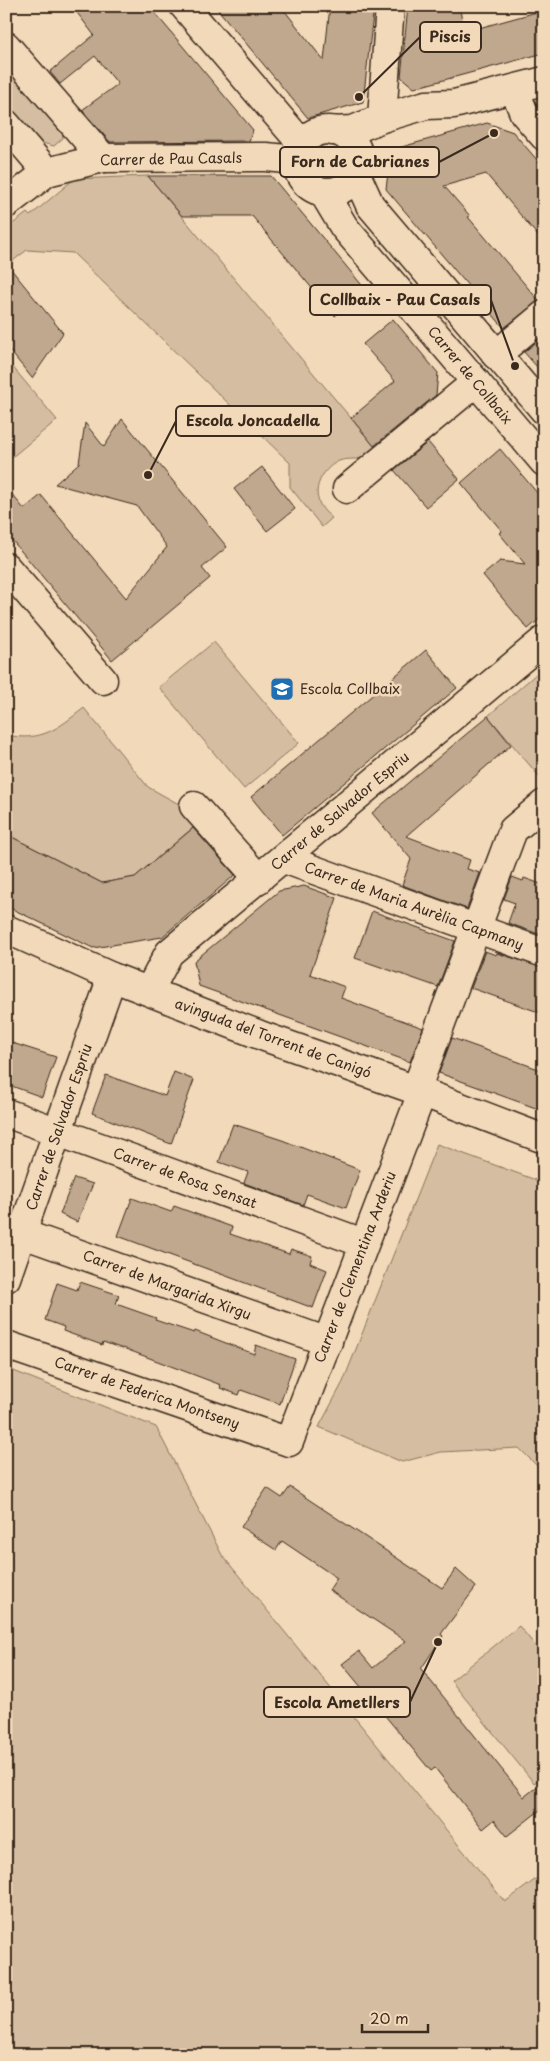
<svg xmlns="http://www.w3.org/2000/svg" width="550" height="2061" font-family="'Playpen Sans',sans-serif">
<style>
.green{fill:#d4bda0;stroke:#88745f}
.building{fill:#bfa88e;stroke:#3b2a1e}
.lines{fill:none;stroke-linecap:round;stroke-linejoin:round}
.minor-casing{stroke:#3b2a1e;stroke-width:31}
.minor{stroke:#f2d9b9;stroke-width:28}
.labels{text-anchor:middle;stroke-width:5;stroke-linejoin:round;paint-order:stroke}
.street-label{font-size:14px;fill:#3b2a1e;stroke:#f2d9b9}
.poi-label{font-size:14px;fill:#3b2a1e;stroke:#f2d9b9;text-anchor:start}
.leader{fill:none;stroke:#3b2a1e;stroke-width:2}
.callout-dot{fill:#3b2a1e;stroke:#f2d9b9;stroke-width:2}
.callout{fill:#f2d9b9;stroke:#3b2a1e;stroke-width:2}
.callout-label{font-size:15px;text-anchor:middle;font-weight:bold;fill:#3b2a1e}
</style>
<rect width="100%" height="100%" fill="#f2d9b9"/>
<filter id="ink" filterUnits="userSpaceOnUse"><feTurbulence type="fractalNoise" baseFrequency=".02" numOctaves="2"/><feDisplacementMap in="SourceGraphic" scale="10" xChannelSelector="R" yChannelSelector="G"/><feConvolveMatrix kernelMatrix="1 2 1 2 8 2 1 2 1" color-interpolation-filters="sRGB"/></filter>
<g filter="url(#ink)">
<g class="green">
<polygon points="6,62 61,125 63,138 54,146 42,143 6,102"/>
<path d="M148,176L376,448C372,451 367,456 363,458C356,460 347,458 339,461C325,467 314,484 318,499C320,507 326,513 332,518L322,527L290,487V463L73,253L27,250L6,266V229L27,213L30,216L74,179Z"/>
<polygon points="6,359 57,420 6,462"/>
<polygon points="214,642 299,743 244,789 159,687"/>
<polygon points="544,667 544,782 488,716"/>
<path d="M84,708L148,787L177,803L202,820L135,877L102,883L6,834V735C42,742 57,729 84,708Z"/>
<polygon points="437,1144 544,1183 544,1473 519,1448 441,1452 402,1462 319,1427 343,1382"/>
<polygon points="6,1368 156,1427 222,1555 505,1902 544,1873 544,2055 6,2055"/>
<polygon points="519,1626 544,1656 544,1776 534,1783 451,1681"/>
</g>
<g class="building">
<polygon points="72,6 149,6 253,130 249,141 110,142 82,110 118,84 95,56 60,84 50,72 94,35"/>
<polygon points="215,6 281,6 324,61 330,6 374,6 363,102 308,118"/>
<polygon points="408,6 459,6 462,20 450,36 544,10 544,53 414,88 401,77"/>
<polygon points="487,123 513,132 544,168 544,243 486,174 444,186 470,216 468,217 539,301 504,328 386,189 391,150"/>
<polygon points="148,176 271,176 366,290 335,316 252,216 182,216"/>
<polygon points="6,263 63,333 32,378 6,346"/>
<polygon points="393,319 438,373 436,395 374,446 351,418 395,381 363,344"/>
<polygon points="544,336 544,375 524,352"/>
<polygon points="122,419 227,547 202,568 210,578 112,660 6,533 6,487 24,509 41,495 126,598 167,547 137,506 55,484 79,463 85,423 104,447"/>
<polygon points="428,442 459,479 426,507 394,470"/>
<polygon points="500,449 544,501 544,615 528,629 483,575 500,561 525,564 499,533 502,531 461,483"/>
<polygon points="262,467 295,509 267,531 234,489"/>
<polygon points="426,650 457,688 282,835 251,797"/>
<polygon points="488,716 511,745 406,836 470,860 467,869 480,873 467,909 402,885 411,859 372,813"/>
<polygon points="193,828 235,875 162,937 93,948 6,906 6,834 102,883 135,877"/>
<polygon points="512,877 523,881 524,878 544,885 544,936 508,923 515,903 504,899"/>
<polygon points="304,886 337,898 310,974 345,987 341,998 423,1028 410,1062 199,986 194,961 279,891"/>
<polygon points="372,911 455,941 438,987 355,958"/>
<polygon points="485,951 496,955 497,953 544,968 544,1014 471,988"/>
<polygon points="452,1038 544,1071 544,1111 439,1073"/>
<polygon points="6,1041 56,1057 42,1097 6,1084"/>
<polygon points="174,1072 194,1080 171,1144 92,1113 106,1075 165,1096"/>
<polygon points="233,1124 282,1140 360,1170 346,1208 307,1194 303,1205 244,1183 248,1172 219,1162"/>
<polygon points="74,1178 93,1184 77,1222 60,1214"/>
<polygon points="132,1198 171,1212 174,1206 232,1227 230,1234 289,1254 291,1249 312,1256 310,1263 327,1270 313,1308 118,1236"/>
<polygon points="80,1282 119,1295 116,1304 156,1318 155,1320 194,1333 195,1331 254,1354 256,1345 295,1359 280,1404 241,1390 239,1395 220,1388 221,1385 123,1348 123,1349 103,1342 102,1345 63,1331 64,1327 45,1320 57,1283 77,1290"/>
<polygon points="290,1487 442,1588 456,1569 476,1587 441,1634 443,1636 421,1669 524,1797 544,1781 544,1807 507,1836 494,1820 483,1829 435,1768 431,1771 342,1664 359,1651 373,1668 406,1641 329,1590 337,1578 282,1541 276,1550 241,1527 267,1488 282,1498"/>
</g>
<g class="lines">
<g class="minor-casing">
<g id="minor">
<polyline points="184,6 302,144"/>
<polyline points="6,46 103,158"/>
<polyline points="514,89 524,113 544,136"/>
<polyline points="382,118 390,6"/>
<polyline points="6,124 47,172"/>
<circle cx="328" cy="161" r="31"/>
<polyline points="332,131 353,130 382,118 426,105 454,104 544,81"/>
<polyline points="356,174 370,205 544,410"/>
<polyline points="323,192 344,227 544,462"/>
<polyline points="6,204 47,172 103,158 266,157 297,160"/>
<polyline points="496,355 544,315"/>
<polyline points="347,489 476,382"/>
<polyline points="6,567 103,680"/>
<polyline points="194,806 259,879"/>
<polyline points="284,859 544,953"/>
<polyline points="6,929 112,977 201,1012 265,1037 416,1090 544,1139"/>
<polyline points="149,991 169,953 544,640"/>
<polyline points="416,1090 513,830 544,804"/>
<polyline points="6,1113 363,1243"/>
<polyline points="6,1228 328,1342"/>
<polyline points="6,1278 112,977"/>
<polyline points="6,1345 289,1442 422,1093"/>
</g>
</g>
<use href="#minor" class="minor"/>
</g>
</g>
<defs>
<g id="school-square" transform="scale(1.25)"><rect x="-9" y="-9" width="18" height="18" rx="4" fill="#1f6fb2" stroke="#f2d9b9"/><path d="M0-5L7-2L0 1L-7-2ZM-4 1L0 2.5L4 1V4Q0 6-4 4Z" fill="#fff"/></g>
</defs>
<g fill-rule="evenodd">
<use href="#school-square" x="282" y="689"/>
</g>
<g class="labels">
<g class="street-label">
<text transform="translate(171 159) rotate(-1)" y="5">Carrer de Pau Casals</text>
<text transform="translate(470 375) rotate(50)" y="5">Carrer de Collbaix</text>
<text transform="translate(340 811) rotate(-40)" y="5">Carrer de Salvador Espriu</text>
<text transform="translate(414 906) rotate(20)" y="5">Carrer de Maria Aurèlia Capmany</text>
<text transform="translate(273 1038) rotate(20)" y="5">avinguda del Torrent de Canigó</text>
<text transform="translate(59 1127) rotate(-71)" y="5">Carrer de Salvador Espriu</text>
<text transform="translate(185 1178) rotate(20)" y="5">Carrer de Rosa Sensat</text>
<text transform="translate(355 1267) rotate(-69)" y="5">Carrer de Clementina Arderiu</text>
<text transform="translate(167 1285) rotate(20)" y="5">Carrer de Margarida Xirgu</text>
<text transform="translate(147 1393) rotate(19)" y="5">Carrer de Federica Montseny</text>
</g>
<g class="poi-label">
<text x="300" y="694">Escola Collbaix</text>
</g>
</g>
<path class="leader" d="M359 97L420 37M494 133L439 162M515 366L491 300M148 475L176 421M438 1642L410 1702"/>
<g class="callout-dot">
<circle cx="359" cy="97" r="5"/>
<circle cx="494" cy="133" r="5"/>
<circle cx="515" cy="366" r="5"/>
<circle cx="148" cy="475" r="5"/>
<circle cx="438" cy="1642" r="5"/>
</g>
<g class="callout">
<rect x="420" y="22" width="61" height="30" rx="5"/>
<rect x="280" y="147" width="159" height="30" rx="5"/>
<rect x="310" y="285" width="181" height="30" rx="5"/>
<rect x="176" y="406" width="155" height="30" rx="5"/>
<rect x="264" y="1687" width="146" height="30" rx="5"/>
</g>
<g class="callout-label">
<text x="450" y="42">Piscis</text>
<text x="360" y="167">Forn de Cabrianes</text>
<text x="400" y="305">Collbaix - Pau Casals</text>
<text x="253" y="426">Escola Joncadella</text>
<text x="337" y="1708">Escola Ametllers</text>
</g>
<rect width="550" height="2061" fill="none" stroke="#f2d9b9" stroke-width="25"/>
<rect x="12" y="12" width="525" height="2036" fill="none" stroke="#3b2a1e" stroke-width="2" filter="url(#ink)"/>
<path d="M362 2024v8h66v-8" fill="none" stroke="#3b2a1e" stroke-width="2.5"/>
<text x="370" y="2024" font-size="15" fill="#3b2a1e" stroke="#f2d9b9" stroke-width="4" paint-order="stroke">20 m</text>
</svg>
